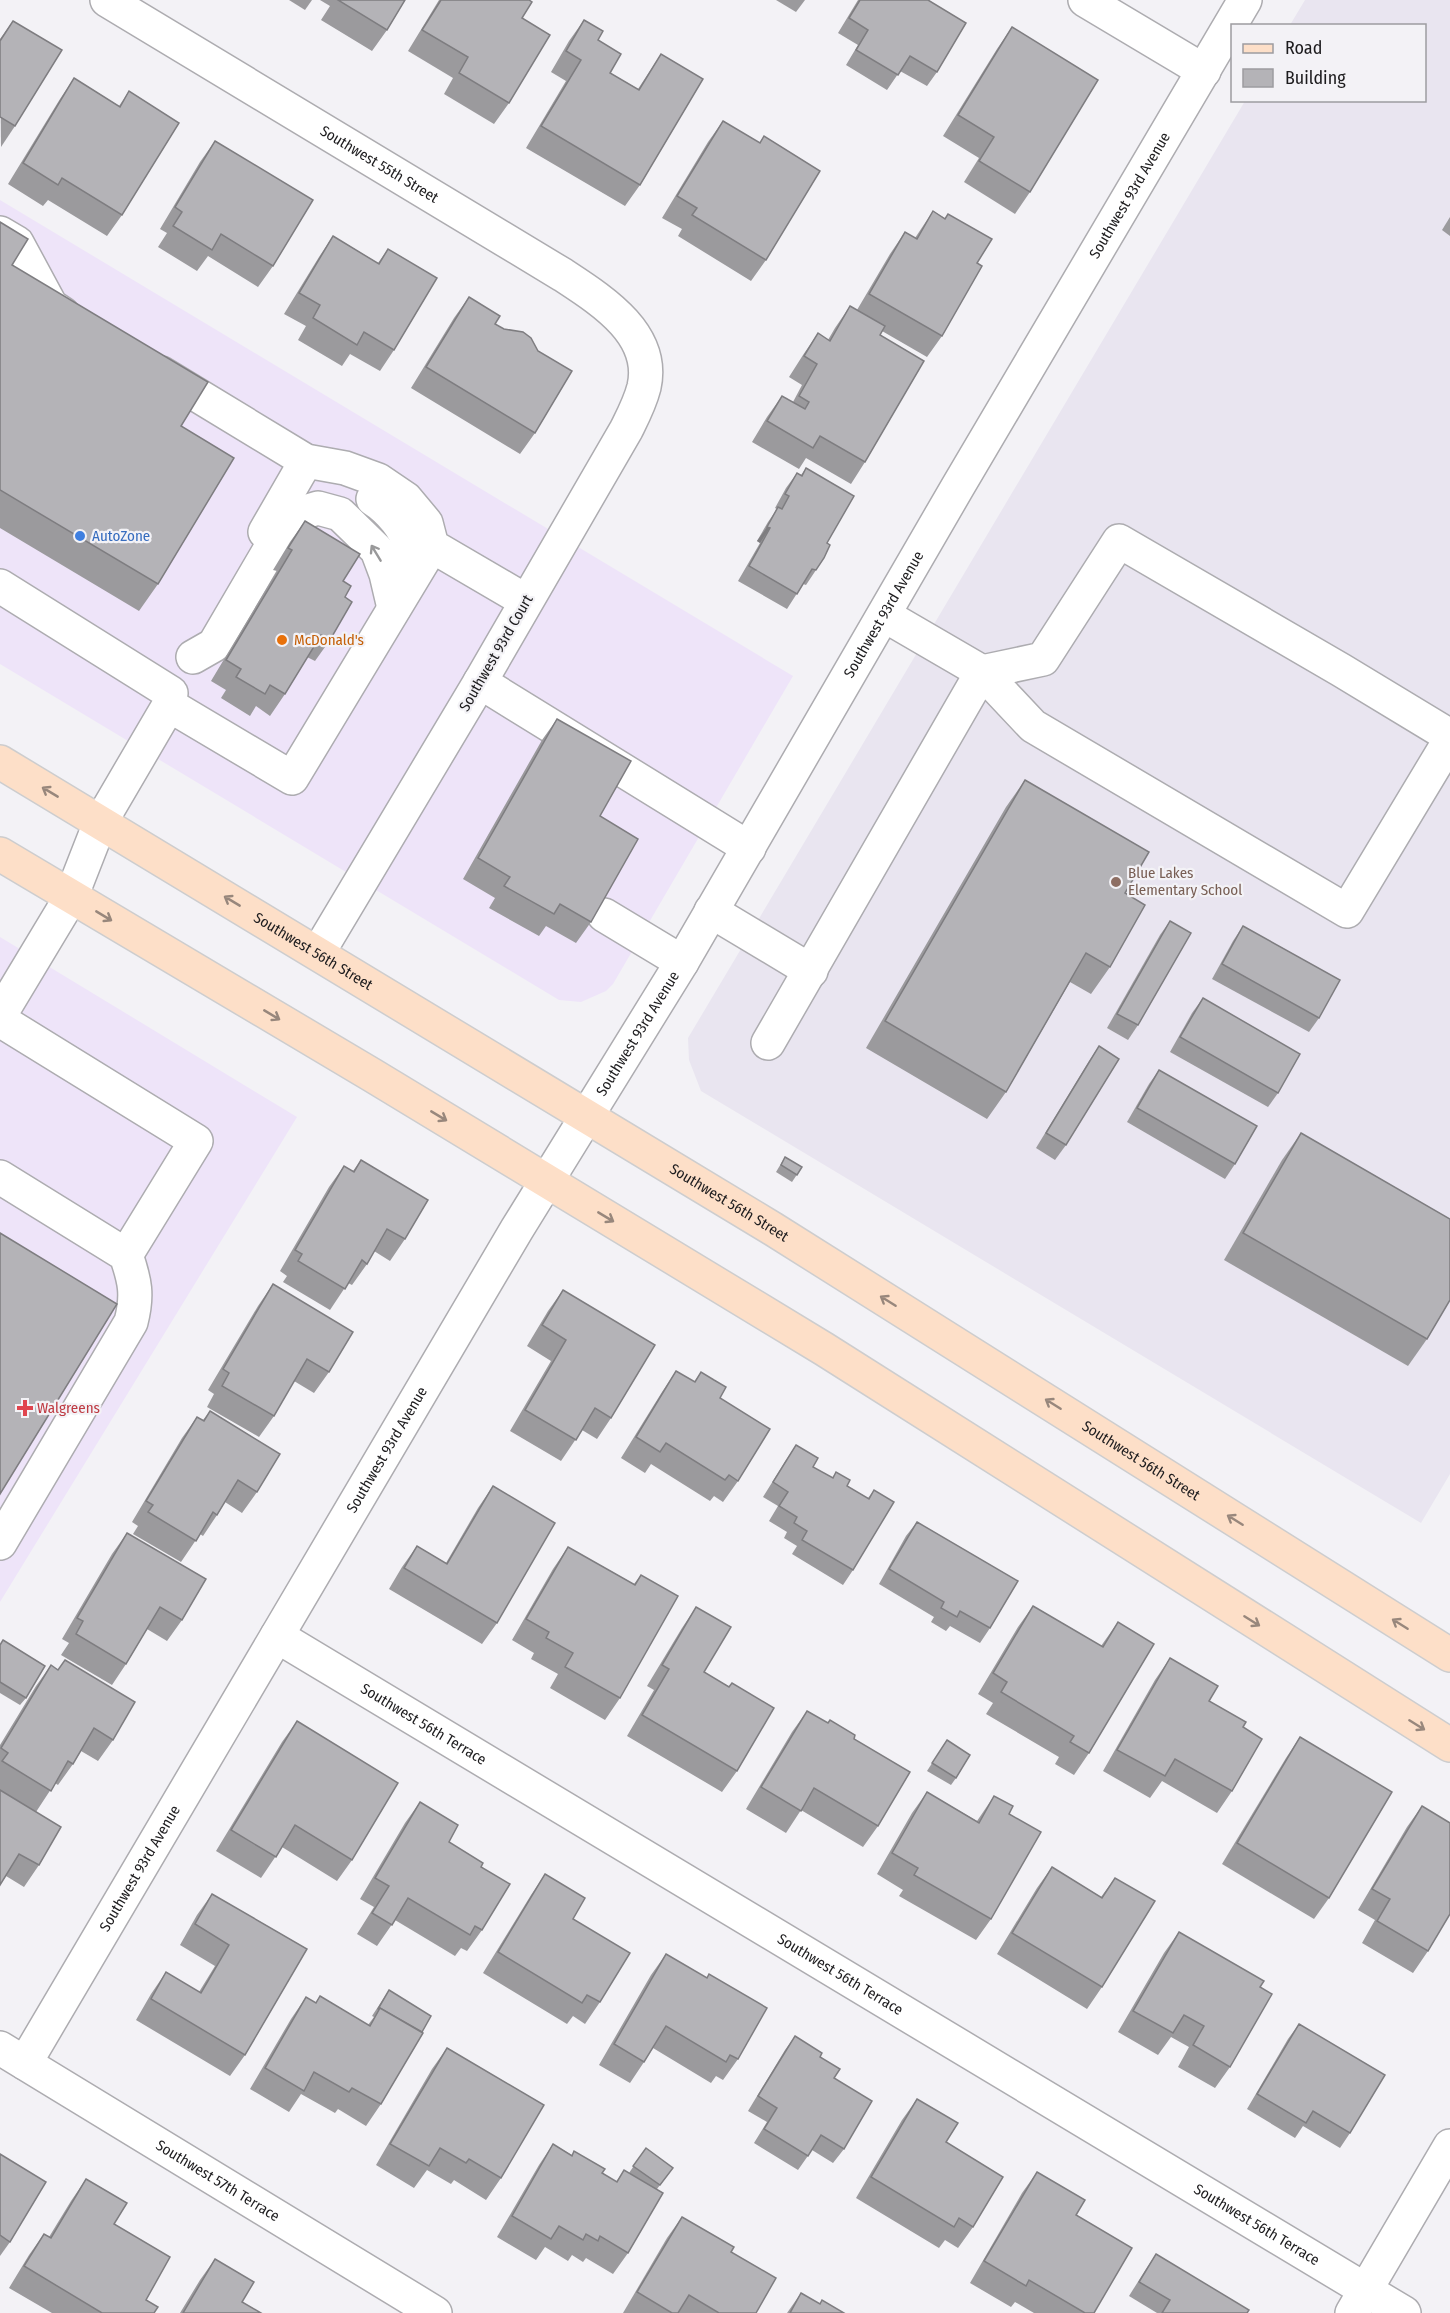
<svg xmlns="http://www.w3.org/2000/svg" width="1450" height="2313" font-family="'Fira Sans Condensed',sans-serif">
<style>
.commercial{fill:#eee4f9}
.built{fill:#e9e5f0}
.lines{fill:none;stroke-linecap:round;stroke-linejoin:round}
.minor-casing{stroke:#adacb0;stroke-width:36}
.major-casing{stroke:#cdcdce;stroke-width:36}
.minor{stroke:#fff;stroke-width:33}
.major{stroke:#fddfc8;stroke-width:33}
.wall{fill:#9b9a9d}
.shaded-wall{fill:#7e7d80}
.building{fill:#b4b3b7;stroke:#7e7d80;stroke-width:1.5}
.oneway{stroke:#99999a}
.oneway2{stroke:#98877c}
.shop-dot{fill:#3f7fe0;stroke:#f3f2f6;stroke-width:2}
.food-dot{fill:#e8710a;stroke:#f3f2f6;stroke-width:2}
.education-dot{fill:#8d6e63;stroke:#f3f2f6;stroke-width:2}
.health-dot{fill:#e0444e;stroke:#f3f2f6;stroke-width:2}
.labels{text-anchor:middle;stroke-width:4.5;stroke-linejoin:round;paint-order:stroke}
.street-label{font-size:15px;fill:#1d1c1e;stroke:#f3f2f6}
.shop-label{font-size:15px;fill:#366cbe;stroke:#f3f2f6;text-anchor:start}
.food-label{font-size:15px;fill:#c56008;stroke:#f3f2f6;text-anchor:start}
.education-label{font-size:15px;fill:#785e54;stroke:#f3f2f6;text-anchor:start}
.health-label{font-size:15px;fill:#be3a42;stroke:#f3f2f6;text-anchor:start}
</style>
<rect width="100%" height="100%" fill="#f3f2f6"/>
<g class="commercial">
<polygon points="0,200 793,676 613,984 606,991 581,1002 559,1000 0,664"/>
<polygon points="0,937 297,1117 0,1602"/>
</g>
<polygon class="built" points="1305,0 1450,0 1450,1474 1421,1523 701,1091 689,1060 688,1038 1245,101 1424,100 1424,26 1290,25"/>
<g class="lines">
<g class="minor-casing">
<g id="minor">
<path id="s1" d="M107,0L563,275C601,300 656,334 644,387C640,403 633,416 626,430L480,682L318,953"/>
<polyline points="1085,0 1204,71"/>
<polyline points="0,233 17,243 51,306 63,314"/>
<polyline points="161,373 306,461 345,468 378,480 406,499 426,523 432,546 526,601"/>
<path d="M373,499C387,508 409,530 408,548C407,560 402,574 399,586"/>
<polyline points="265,532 306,461"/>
<polyline points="0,586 171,693 169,705 100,823 71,897 0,1015"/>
<polyline points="193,657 214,645 279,534 298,514 318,508 340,514 377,550 386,574 394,608"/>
<polyline points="982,672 1033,726 1347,911 1450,740"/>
<polyline points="982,672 1043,659 1119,541 1341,670 1450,736"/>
<polyline points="480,682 749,848"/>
<polyline points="169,705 292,778 432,546"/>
<polyline points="711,911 811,971"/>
<polyline points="604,915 682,962"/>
<polyline points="0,1020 196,1141 126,1255"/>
<polyline points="768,1043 982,672 884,615"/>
<path d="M0,1177L126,1255C135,1281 138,1295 131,1322L0,1543"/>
<path id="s2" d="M277,1636L1404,2313"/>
<path id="s3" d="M0,2048L435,2313"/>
<path id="s4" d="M25,2063L517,1229L682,962L957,488L1245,0"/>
<polyline points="1352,2313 1450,2146"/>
</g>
</g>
<g class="major-casing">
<g id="major">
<path id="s5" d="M0,762L773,1229L1450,1655"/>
<polyline points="0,854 372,1075 824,1349 1450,1745"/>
</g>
</g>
<use href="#minor" class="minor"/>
<use href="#major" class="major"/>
</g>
<g class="wall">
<polygon points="289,0 312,0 305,10"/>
<polygon points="320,0 405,0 387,30 372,51 321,20 330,6"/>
<polygon points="439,0 529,0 522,18 509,103 494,124 444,94 453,78 408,51"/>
<polygon points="776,0 805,0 796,12"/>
<polygon points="858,0 928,0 937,72 927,86 900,71 887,90 846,65 858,45 838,33"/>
<polygon points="584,20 598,40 610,73 638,89 661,54 640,185 625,206 526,148 566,81 551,72 569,41"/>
<polygon points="13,21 15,126 1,147 0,39"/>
<polygon points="1012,27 1030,192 1015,214 964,182 979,158 943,136 997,49"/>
<polygon points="74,78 119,106 129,91 122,215 107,236 48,200 43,206 8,184 60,99"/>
<polygon points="723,121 759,143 764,136 766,260 751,281 678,236 682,229 662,218 708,142"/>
<polygon points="215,141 273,266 258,287 208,256 197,271 158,247 167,233 160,229 200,162"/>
<polygon points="933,211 945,218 948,214 977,263 942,336 927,357 882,331 880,335 865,462 851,484 806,458 799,469 752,442 767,417 782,396 793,402 802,385 789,377 803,355 818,333 828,340 835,328 850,306 857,310 890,254 905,232 915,238"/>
<polygon points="1450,217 1450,236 1442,230"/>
<polygon points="0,222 12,265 181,426 158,584 139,611 0,528"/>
<polygon points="333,236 378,263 388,249 394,350 380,371 350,354 342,366 298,340 306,326 284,314 319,257"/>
<polygon points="469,297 495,324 504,329 535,433 520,454 411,388 454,318"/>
<polygon points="806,468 827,543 816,570 806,585 803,584 787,609 738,581 760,543 757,541 768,522 777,509 775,508 786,488 797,473 801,475"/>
<polygon points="305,521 343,581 345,597 330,640 315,661 307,657 285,694 270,716 256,706 250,716 221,698 226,690 211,681 277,571 273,570 290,542"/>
<polygon points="557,719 600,816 591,922 576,943 546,926 539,936 489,908 495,898 463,879 542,740"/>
<polygon points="1025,780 1110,967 1091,994 1070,982 1006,1092 987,1119 866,1048 1006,807"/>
<polygon points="1170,921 1138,1025 1128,1040 1107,1028 1160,935"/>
<polygon points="1243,926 1319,1018 1309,1032 1212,979 1233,941"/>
<polygon points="1203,998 1278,1093 1268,1107 1170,1052 1192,1013"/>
<polygon points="1099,1046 1066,1145 1055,1160 1036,1148 1089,1061"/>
<polygon points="1159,1070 1235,1164 1225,1179 1127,1122 1149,1084"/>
<polygon points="1301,1133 1427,1339 1408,1366 1224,1260 1282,1160"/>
<polygon points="785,1157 802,1167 792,1182 776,1172"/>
<polygon points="361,1160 405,1239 390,1261 374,1251 367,1264 352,1285 348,1283 330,1310 283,1282 287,1276 280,1271 329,1187 344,1166 353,1171"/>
<polygon points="273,1284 329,1372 314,1393 294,1381 274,1416 259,1437 207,1407 214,1394 208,1390 258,1306"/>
<polygon points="563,1290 611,1418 597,1439 582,1430 561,1461 510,1431 551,1361 527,1346 548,1311"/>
<polygon points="676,1371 694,1382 701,1372 720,1398 738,1481 723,1502 714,1496 710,1501 651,1464 645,1473 621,1458 662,1392"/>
<polygon points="210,1411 257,1492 242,1513 225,1502 217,1515 203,1536 200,1534 181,1562 133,1534 138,1526 132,1522 182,1438 197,1417 203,1420"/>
<polygon points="796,1445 813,1467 832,1478 836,1472 847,1486 868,1498 874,1490 853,1570 843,1585 792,1554 797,1546 784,1538 787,1532 769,1521 778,1506 763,1497 786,1460"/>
<polygon points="493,1486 497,1623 482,1644 389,1589 402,1567 417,1546 446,1563 478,1508"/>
<polygon points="917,1522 990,1628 980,1643 950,1626 946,1631 931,1622 934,1617 879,1584 906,1536"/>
<polygon points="127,1533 182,1620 167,1641 147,1629 126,1664 112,1685 61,1655 69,1643 62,1639 112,1554"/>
<polygon points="568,1547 634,1584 641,1575 620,1698 605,1720 550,1688 558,1674 531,1659 534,1653 512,1640 553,1569"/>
<polygon points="1033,1606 1101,1646 1118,1622 1089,1753 1074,1775 1055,1764 1059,1757 986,1714 993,1703 978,1694 1018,1627"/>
<polygon points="696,1607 704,1672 729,1687 737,1771 722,1792 627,1736 654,1690 647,1686 682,1628"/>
<polygon points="0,1644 26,1698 20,1705 0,1693"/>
<polygon points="1170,1658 1209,1701 1232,1791 1217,1813 1162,1781 1150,1798 1103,1771 1155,1680"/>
<polygon points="51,1665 113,1740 98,1761 81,1751 73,1764 58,1785 55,1783 36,1812 39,1865 24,1887 6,1876 0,1885 0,1745 36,1686"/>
<polygon points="807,1711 854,1739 878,1826 863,1847 801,1810 786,1833 746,1809 792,1732"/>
<polygon points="297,1721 352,1860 337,1881 282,1847 261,1878 216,1851 282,1742"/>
<polygon points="1300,1737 1329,1898 1314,1919 1222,1864 1286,1758"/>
<polygon points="947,1740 956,1778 951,1785 927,1771"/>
<polygon points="927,1792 977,1821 994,1796 1009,1814 991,1919 976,1940 899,1896 903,1890 877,1874 912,1813"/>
<polygon points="420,1802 449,1842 481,1867 482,1930 467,1951 461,1948 455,1956 395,1920 377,1946 357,1934 374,1907 360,1899 405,1823"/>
<polygon points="1422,1806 1428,1951 1413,1973 1362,1943 1375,1920 1358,1910 1407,1827"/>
<polygon points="1052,1867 1101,1897 1115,1878 1102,1987 1087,2009 997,1954 1037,1888"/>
<polygon points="545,1874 573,1919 600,2002 585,2024 573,2016 567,2024 483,1973 531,1895"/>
<polygon points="212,1894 307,1949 245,2055 230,2076 136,2020 151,1994 166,1972 199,1992 215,1966 180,1945 197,1915"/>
<polygon points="1179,1932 1260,1987 1230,2067 1215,2088 1178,2067 1189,2047 1171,2037 1158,2055 1118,2032 1164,1953"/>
<polygon points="666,1954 738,2059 723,2080 716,2076 711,2083 653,2048 644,2062 630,2083 599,2065 651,1975"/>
<polygon points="389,1990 422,2032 381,2104 366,2126 338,2109 335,2113 301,2094 289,2112 250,2089 291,2019 306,1997 315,2003 320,1996 368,2025 374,2017 372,2016"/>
<polygon points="1299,2024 1350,2133 1340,2148 1303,2126 1295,2138 1247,2109 1288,2039"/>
<polygon points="795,2036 834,2078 844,2149 833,2163 812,2150 798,2170 754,2143 767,2122 748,2111 785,2050"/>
<polygon points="447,2048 501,2178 486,2200 454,2180 451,2184 427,2170 414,2188 376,2165 432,2069"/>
<polygon points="917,2099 946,2142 973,2227 958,2248 945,2240 939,2248 856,2198 902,2120"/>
<polygon points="553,2144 572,2155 574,2151 602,2173 616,2182 624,2170 629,2173 646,2148 673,2168 657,2189 628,2253 613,2274 586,2258 583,2262 572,2255 568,2261 545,2247 536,2260 497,2237 539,2165"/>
<polygon points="0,2154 10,2242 0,2256"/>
<polygon points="1037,2172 1094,2313 1034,2313 1015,2302 1011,2307 970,2283 1022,2193"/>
<polygon points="86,2179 114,2224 146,2300 154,2313 52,2313 9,2288 29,2255 44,2234 49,2237 71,2201"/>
<polygon points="682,2217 756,2313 623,2313 667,2238"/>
<polygon points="1156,2254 1247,2313 1157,2313 1129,2296 1146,2269"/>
<polygon points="215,2259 242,2302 261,2313 180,2313 200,2280"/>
<polygon points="801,2293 820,2304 844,2313 787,2313"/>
</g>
<polygon class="shaded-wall" points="767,527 770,528 760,543 757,541"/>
<g class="building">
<polygon points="338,0 405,0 387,30"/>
<polygon points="441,0 529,0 532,2 522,18 550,35 509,103 459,73 468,57 422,30"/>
<polygon points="860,0 928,0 966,23 937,72 910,56 898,75 856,50 868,30 849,18"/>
<polygon points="584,20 603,31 598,40 621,54 610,73 639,90 661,54 703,79 640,185 541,126 581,60 566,51"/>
<polygon points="13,21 62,50 15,126 0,117 0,41"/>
<polygon points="1012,27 1098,80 1030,192 979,161 994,137 958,115"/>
<polygon points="74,78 120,107 129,91 179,123 122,215 62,178 58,185 23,163"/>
<polygon points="723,121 760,143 764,136 820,171 766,260 692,215 697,208 677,196"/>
<polygon points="215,141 313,200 273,266 221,234 212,250 173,226 182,212 175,207"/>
<polygon points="933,211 945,219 948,214 992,239 977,263 982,266 942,336 869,294 905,232 917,239"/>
<polygon points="0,222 28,239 12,265 208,382 181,426 234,458 158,584 0,490"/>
<polygon points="333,236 379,264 388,249 437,278 394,350 364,332 357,345 313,318 320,305 299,293"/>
<polygon points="469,297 500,316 495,324 504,329 523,332 531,338 538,351 572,371 535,433 426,367"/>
<polygon points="850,306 885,326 880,335 924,361 865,462 820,436 813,448 767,421 782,396 805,409 809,402 799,396 817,364 804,356 818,333 830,341"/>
<polygon points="806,468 854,496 827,543 830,545 824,558 816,570 812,569 797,594 749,566 770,528 767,527 778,507 782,509 789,496 785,494 797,473 802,476"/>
<polygon points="305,521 360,554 343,581 351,586 345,597 352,602 330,640 321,635 285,694 270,685 265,694 236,677 241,669 226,660 292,550 288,548"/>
<polygon points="557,719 631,761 600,816 638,839 591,922 560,904 554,914 504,886 510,877 478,858"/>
<polygon points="1025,780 1149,852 1125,893 1145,905 1110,967 1086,953 1006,1092 885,1021"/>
<polygon points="1170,921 1191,933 1138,1025 1117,1014"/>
<polygon points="1243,926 1340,980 1319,1018 1222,964"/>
<polygon points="1203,998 1300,1054 1278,1093 1180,1037"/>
<polygon points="1099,1046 1119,1059 1066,1145 1046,1133"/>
<polygon points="1159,1070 1257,1126 1235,1164 1137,1108"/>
<polygon points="1301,1133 1450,1219 1450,1300 1427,1339 1243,1233"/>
<polygon points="785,1157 802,1167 797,1175 781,1165"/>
<polygon points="361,1160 428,1200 405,1239 387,1229 367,1264 362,1260 345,1289 298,1261 302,1254 295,1250 344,1166 354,1172"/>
<polygon points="0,1233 117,1304 0,1494"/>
<polygon points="273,1284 353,1332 329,1372 307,1359 274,1416 222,1386 229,1373 223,1369"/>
<polygon points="563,1290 655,1345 611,1418 595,1408 576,1440 525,1410 566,1340 542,1325"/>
<polygon points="676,1371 695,1382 701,1372 714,1380 726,1387 720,1398 770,1429 738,1481 729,1475 725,1480 666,1443 660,1452 636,1437"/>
<polygon points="210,1411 280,1454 257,1492 238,1480 217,1515 213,1512 196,1541 148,1512 153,1505 146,1501 197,1417 204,1421"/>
<polygon points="796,1445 818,1458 813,1467 833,1478 836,1472 850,1480 847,1486 869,1499 874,1490 894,1502 853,1570 802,1540 807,1531 794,1523 797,1517 779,1506 788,1492 773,1482"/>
<polygon points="493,1486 555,1523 497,1623 404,1568 417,1546 447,1564"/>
<polygon points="917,1522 1018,1581 990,1628 960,1611 957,1617 941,1608 944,1602 889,1569"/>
<polygon points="127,1533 206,1579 182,1620 160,1607 126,1664 76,1634 83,1621 77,1618"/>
<polygon points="568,1547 635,1585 641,1575 678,1596 620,1698 565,1667 573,1653 546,1638 549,1632 526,1619"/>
<polygon points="1033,1606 1103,1647 1118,1622 1154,1644 1089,1753 1070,1742 1074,1736 1001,1692 1007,1682 993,1673"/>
<polygon points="696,1607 731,1627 704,1672 729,1687 732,1683 774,1708 737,1771 642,1715 669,1669 662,1665"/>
<polygon points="3,1640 45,1666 26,1698 0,1682 0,1645"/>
<polygon points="1170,1658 1218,1686 1209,1701 1246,1722 1243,1727 1262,1739 1232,1791 1175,1759 1165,1776 1117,1750"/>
<polygon points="65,1660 135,1702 113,1740 94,1728 73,1764 68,1761 51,1791 2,1761 8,1753 1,1748 51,1665 58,1670"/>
<polygon points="807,1711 828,1723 830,1720 855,1735 854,1739 910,1772 878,1826 814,1788 801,1811 761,1787"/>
<polygon points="297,1721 398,1783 352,1860 295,1825 276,1857 231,1830"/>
<polygon points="1300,1737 1392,1792 1329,1898 1237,1843"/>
<polygon points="947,1740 970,1755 956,1778 932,1763"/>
<polygon points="0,1790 61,1827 39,1865 19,1854 0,1885"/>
<polygon points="927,1792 979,1823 994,1796 1013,1806 1009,1814 1041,1832 991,1919 914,1875 918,1868 892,1853"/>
<polygon points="420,1802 458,1825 449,1842 483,1863 481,1867 510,1884 482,1930 475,1926 470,1935 408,1898 392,1925 372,1913 389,1886 375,1878"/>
<polygon points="1422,1806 1450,1823 1450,1914 1428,1951 1377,1921 1390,1899 1372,1889"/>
<polygon points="1052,1867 1102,1898 1115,1878 1155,1901 1102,1987 1012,1933"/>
<polygon points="545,1874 585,1898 573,1919 630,1953 600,2002 587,1995 582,2003 498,1952"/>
<polygon points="212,1894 307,1949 245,2055 151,1999 166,1972 201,1993 229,1945 195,1924"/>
<polygon points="1179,1932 1264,1981 1260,1987 1272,1994 1230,2067 1193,2045 1204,2026 1184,2015 1173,2033 1133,2011"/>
<polygon points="666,1954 707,1978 709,1974 767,2008 738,2059 730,2055 726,2062 666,2026 644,2062 614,2044"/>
<polygon points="389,1990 431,2016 422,2032 380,2008 379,2010 378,2009"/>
<polygon points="320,1996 370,2026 380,2008 423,2033 381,2104 352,2088 349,2092 314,2072 304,2091 265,2068 306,1997 316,2003"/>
<polygon points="1299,2024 1385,2075 1350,2133 1313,2111 1306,2123 1257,2094"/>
<polygon points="795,2036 822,2053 820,2057 840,2069 834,2078 872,2101 844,2149 821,2135 808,2156 764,2129 777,2108 758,2096"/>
<polygon points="447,2048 544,2105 501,2178 469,2159 466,2163 440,2148 429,2166 390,2144"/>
<polygon points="917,2099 958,2123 946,2142 1003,2177 973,2227 959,2218 954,2227 871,2177"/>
<polygon points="553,2144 572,2156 574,2151 605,2169 602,2173 617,2182 624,2170 663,2193 628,2253 600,2236 598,2241 586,2234 583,2240 559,2226 551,2239 512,2216"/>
<polygon points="646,2148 673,2168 660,2185 633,2166"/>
<polygon points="0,2154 46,2182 10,2242 0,2235"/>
<polygon points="1037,2172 1085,2200 1076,2215 1132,2248 1094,2313 1085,2313 1029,2280 1026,2286 984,2261"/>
<polygon points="86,2179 127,2203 114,2224 170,2257 146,2300 158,2307 154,2313 102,2313 24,2266 44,2234 51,2238"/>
<polygon points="682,2217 734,2247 731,2252 776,2278 756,2313 719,2313 689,2295 678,2313 672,2313 637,2292"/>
<polygon points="1156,2254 1249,2310 1247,2313 1162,2313 1170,2300 1139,2282"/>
<polygon points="215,2259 254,2282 242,2302 261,2313 183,2313"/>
<polygon points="801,2293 820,2304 822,2300 844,2313 790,2313"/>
</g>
<defs><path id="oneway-shaft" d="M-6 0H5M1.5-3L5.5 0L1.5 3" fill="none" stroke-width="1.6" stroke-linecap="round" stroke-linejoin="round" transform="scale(1.5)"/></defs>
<use class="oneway" href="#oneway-shaft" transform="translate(376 553) rotate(-121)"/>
<g class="oneway2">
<use href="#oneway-shaft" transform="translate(50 792) rotate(-149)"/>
<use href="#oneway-shaft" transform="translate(232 901) rotate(-149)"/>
<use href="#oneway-shaft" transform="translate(104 916) rotate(31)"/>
<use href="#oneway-shaft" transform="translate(272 1015) rotate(31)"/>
<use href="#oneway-shaft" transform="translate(439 1116) rotate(31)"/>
<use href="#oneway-shaft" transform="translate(606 1217) rotate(31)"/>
<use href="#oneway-shaft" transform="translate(888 1301) rotate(-148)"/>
<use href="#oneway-shaft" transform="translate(1053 1404) rotate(-148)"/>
<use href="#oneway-shaft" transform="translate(1235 1520) rotate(-148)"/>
<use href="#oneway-shaft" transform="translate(1252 1621) rotate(32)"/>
<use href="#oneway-shaft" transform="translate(1400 1624) rotate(-148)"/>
<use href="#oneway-shaft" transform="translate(1417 1725) rotate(32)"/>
</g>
<circle class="shop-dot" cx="80" cy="536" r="6"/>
<circle class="food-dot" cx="282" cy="640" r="6"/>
<circle class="education-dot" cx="1116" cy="882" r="6"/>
<path class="health-dot" d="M22 1399h6v6h6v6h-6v6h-6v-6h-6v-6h6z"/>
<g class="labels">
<g class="street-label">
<text dy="5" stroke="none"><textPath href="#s1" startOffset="318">Southwest 55th Street</textPath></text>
<text dy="5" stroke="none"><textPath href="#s4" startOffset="2170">Southwest 93rd Avenue</textPath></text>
<text dy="5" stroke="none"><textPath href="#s4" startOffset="1684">Southwest 93rd Avenue</textPath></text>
<text transform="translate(496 653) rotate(-60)" y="5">Southwest 93rd Court</text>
<text dy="5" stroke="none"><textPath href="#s5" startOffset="366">Southwest 56th Street</textPath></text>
<text dy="5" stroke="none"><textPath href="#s4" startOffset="1198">Southwest 93rd Avenue</textPath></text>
<text dy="5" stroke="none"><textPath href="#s5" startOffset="852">Southwest 56th Street</textPath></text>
<text dy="5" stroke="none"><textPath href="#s4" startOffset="712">Southwest 93rd Avenue</textPath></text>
<text dy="5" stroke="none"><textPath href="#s5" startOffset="1338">Southwest 56th Street</textPath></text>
<text dy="5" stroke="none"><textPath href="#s2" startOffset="171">Southwest 56th Terrace</textPath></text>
<text dy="5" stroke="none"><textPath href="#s4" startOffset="226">Southwest 93rd Avenue</textPath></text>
<text dy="5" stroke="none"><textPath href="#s2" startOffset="657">Southwest 56th Terrace</textPath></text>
<text dy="5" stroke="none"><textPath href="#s3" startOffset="255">Southwest 57th Terrace</textPath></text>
<text dy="5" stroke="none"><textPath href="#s2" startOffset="1143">Southwest 56th Terrace</textPath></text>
</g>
<g class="shop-label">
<text x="92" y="541">AutoZone</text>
</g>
<g class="food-label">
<text x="294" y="645">McDonald's</text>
</g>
<g class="education-label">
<text x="1128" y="878">Blue Lakes<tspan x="1128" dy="17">Elementary School</tspan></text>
</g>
<g class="health-label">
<text x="37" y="1413">Walgreens</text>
</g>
</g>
<rect x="1231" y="24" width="195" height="78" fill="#f3f2f6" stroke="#9d9ca0" stroke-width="1.5"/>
<rect x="1243" y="44" width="30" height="9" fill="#fddfc8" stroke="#9d9ca0" stroke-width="1.5"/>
<text x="1285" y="54" font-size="18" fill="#1d1c1e">Road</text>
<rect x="1243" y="69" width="30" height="18" fill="#b4b3b7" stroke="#9d9ca0" stroke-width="1.5"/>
<text x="1285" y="84" font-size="18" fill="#1d1c1e">Building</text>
</svg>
